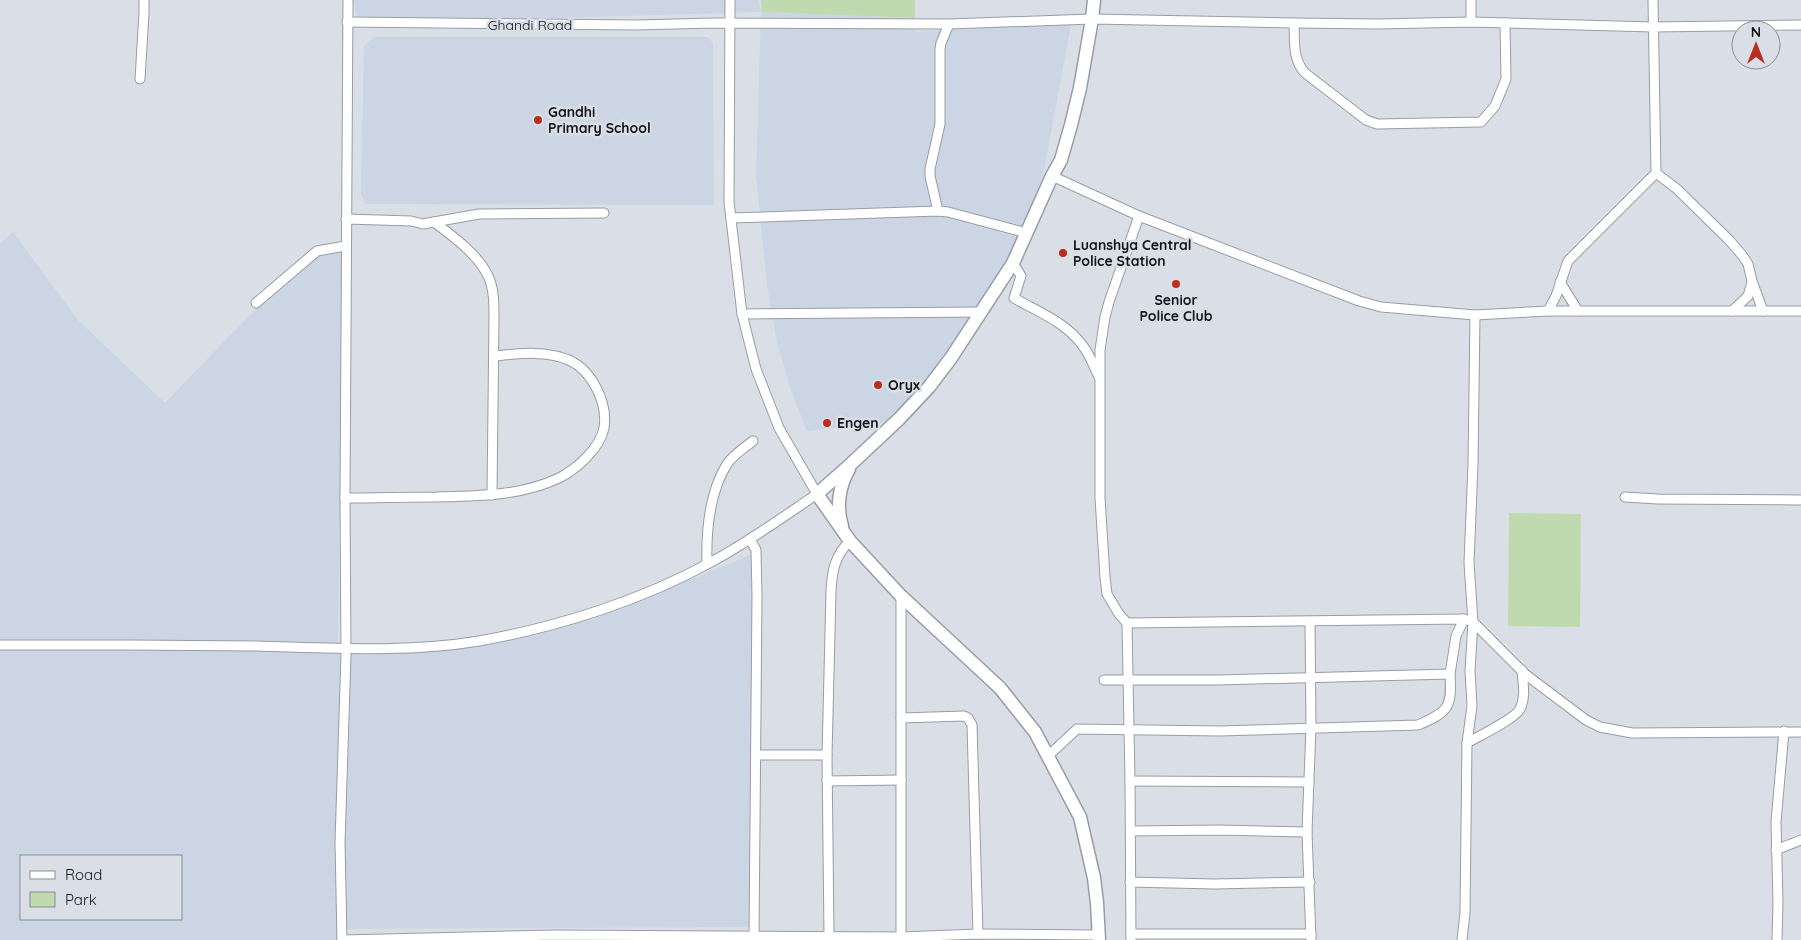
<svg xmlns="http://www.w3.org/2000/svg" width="1801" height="940" font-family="Quicksand,sans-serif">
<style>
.built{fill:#ccd5e3;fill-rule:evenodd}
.green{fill:#bedaae}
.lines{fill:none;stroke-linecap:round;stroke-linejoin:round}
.street-casing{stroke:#989da4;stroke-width:11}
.secondary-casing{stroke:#989da4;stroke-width:15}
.street{stroke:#fff;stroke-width:9}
.secondary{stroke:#fff;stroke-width:12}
.poi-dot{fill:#ba2d1f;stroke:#dadfe7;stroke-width:2}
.labels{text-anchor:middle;stroke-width:5;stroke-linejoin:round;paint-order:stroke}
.street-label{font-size:14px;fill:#121416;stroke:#dadfe7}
.poi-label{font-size:14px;font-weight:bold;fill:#121416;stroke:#dadfe7;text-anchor:start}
</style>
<rect width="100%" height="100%" fill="#dadfe7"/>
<g class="built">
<polygon points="353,0 758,0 762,12 915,18 915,32 1072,20 1033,229 964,338 895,421 807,431 791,391 777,342 767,286 756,176 761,12 358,24"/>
<polygon points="374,37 708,37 713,43 714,205 366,204 361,194 364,46"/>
<path d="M13,232L77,319L165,403L293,270L311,261L343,239L338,642L362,656L536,634L680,584L755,553V927L338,929L337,940H0V244ZM21,856H181V919H21Z"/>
</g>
<g class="green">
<polygon points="761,0 915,0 915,18 762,12"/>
<polygon points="1509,513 1581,514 1580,627 1508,626"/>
</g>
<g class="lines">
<g class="street-casing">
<g id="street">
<polyline points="1471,0 1471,22"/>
<polyline points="347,22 637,25 713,23 949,24 1092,19 1294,23 1378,24 1471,22 1653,27 1801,25"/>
<path d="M1294,23C1295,41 1292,59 1305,73L1366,120L1377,124L1481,122L1495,106L1506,79L1505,23"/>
<polyline points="140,79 144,13 144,0"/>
<polyline points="1656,173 1677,189 1730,241 1742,255 1748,264 1752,281 1763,311"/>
<polyline points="1052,176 1139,216 1359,301 1381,307 1475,315 1548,311 1801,311"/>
<polyline points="938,211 930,176 930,169 940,124 940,49 941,43 949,24"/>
<polyline points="1139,216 1109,302 1105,317 1100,350 1100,498 1105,577 1107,594 1119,614 1127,623 1464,619 1473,622 1470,671 1472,706 1467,743 1465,913 1462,940"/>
<polyline points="731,218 938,211 948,212 1027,233"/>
<path d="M346,219L411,221L423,224L434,222C454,237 479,255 489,278C494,290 494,304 494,317L492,495"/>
<polyline points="434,222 479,214 604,213"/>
<path d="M1013,263L1021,276L1014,298C1038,312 1066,322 1083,346C1090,355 1094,367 1099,377"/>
<polyline points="1560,282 1578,311"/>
<polyline points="256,303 317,251 345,246"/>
<polyline points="1548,311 1556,296 1568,261 1656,173 1653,0"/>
<polyline points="1732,311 1748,296 1752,282"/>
<polyline points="742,314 982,312"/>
<polyline points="1475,315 1473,464 1469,563 1473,622 1525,674 1586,720 1600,727 1632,733 1801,732"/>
<polyline points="1625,497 1658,499 1801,500"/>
<path d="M345,498C375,498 406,497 436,497C478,496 521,496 559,478C577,469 600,448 604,428C608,402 591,368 566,359C544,350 517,354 494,356"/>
<polyline points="750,539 756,550 757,595 754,937"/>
<path d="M707,564C706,530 709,493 727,464C733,455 745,447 753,441"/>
<polyline points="901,596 901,937"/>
<polyline points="1310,622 1311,727 1307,832 1311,940"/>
<polyline points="1127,623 1130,781 1131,940"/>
<path d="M0,645C86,645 171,645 257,646C331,648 406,653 479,641C558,627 643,600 713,561C750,541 783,517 817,494L779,428L756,369L742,314L729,202L730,0"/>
<polyline points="1104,680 1218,680 1450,674 1456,636 1464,619"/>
<polyline points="901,718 964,716 968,718 972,725 978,934"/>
<path d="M1467,743C1477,737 1515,719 1520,709C1526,697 1523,684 1522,670"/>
<polyline points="757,755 827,755"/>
<path d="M1048,756L1077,729L1220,731L1418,725C1449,712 1452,707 1450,674"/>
<polyline points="827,781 901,780"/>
<polyline points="1130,781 1309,782"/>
<polyline points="1131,831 1220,830 1307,832"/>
<polyline points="1776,850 1801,840"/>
<polyline points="1130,882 1214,884 1310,882"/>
<polyline points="1131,934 1311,934"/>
<path d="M829,936L827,755L831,591C832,571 835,555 850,541"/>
<polyline points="342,940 340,843 346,655 345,498 348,0"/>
<polyline points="342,940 555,935 901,937 978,934 1099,935"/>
<polyline points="1777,940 1778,902 1776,822 1784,731"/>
</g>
</g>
<g class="secondary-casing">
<g id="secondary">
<polyline points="1094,0 1092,19 1080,88 1071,125 1061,160 1052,176 1013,263 951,358 929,387 899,419 851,464 817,494 850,541 901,596 1000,688 1035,732 1080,817 1094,878 1097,903 1099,940"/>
<path d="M842,526C836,507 839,486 849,469"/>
</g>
</g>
<use href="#street" class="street"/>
<use href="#secondary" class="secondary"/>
</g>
<g class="poi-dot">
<circle cx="538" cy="120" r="5"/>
<circle cx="1063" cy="253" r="5"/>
<circle cx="1176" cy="284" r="5"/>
<circle cx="878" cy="385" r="5"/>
<circle cx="827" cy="423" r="5"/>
</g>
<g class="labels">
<g class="street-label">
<text x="530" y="30">Ghandi Road</text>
</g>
<g class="poi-label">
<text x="548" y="117">Gandhi<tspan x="548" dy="16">Primary School</tspan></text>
<text x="1073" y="250">Luanshya Central<tspan x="1073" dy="16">Police Station</tspan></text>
<text x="1176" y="305" text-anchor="middle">Senior<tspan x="1176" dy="16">Police Club</tspan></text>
<text x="888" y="390">Oryx</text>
<text x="837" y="428">Engen</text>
</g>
</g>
<rect x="20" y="855" width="162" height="65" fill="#dadfe7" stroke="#8a8e93"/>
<rect x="30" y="871" width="25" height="8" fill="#ffffff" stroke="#8a8e93"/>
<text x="65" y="880" font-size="15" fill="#121416">Road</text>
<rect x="30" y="892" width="25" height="15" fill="#bedaae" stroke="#8a8e93"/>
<text x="65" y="905" font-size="15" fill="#121416">Park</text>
<g transform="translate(1756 45)"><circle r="24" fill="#dadfe7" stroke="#8a8e93"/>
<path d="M0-4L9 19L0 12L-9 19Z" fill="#ba2d1f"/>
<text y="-8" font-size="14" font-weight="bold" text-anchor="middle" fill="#121416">N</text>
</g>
</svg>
